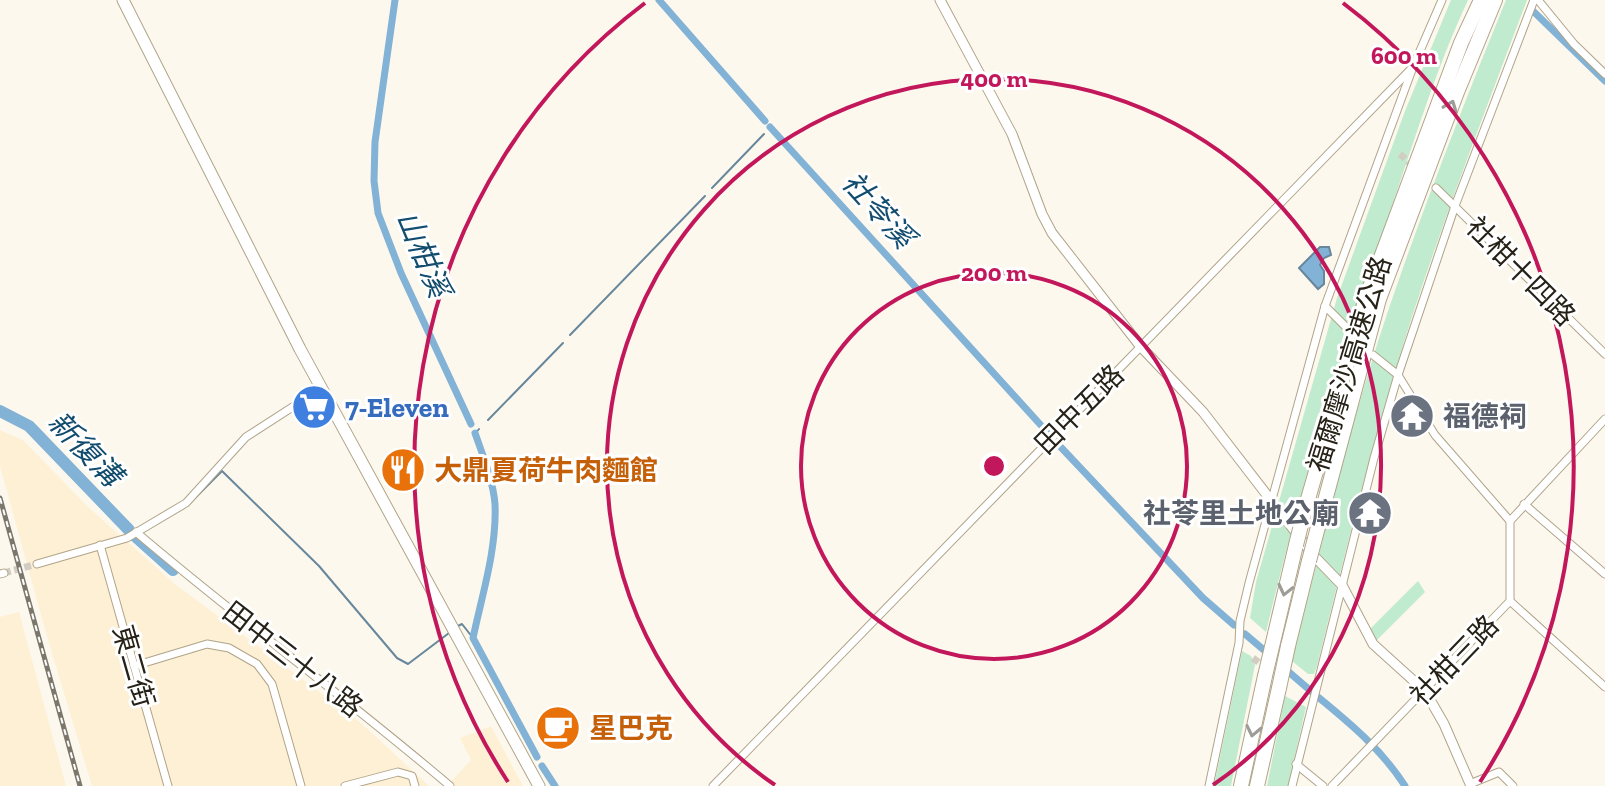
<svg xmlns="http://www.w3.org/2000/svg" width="1605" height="786" font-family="'Zilla Slab','Noto Sans TC',serif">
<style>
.built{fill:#fdf0d4}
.green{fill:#c0ebce}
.water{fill:#82b2d5;stroke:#67879c;stroke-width:2}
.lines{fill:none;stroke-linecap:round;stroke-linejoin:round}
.stream{stroke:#67879c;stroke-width:2}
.canal{stroke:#82b2d5;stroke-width:7}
.river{stroke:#82b2d5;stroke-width:12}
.minor-tunnel{stroke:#d2cdc2;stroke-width:7;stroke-dasharray:7 3.5;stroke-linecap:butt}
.minor-casing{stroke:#b0a489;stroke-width:9}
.tertiary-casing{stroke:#b0a489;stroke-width:11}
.secondary-casing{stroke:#b0a489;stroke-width:13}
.motorway-casing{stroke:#b0a489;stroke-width:16}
.minor{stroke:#fff;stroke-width:7}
.tertiary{stroke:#fff;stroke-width:9}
.secondary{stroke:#fff;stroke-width:11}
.motorway{stroke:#fff;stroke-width:14}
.rail-casing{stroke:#7c776c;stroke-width:5}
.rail{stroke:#fff;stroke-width:2;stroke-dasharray:6;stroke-linecap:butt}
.motorway-bridge-casing{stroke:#b0a489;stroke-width:16;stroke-linecap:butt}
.motorway-bridge{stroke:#fff;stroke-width:14}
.oneway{stroke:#9e9c97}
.ring{fill:none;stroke:#c2185b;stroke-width:4}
.labels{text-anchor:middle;stroke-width:6;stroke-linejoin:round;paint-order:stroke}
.street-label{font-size:28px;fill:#272217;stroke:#fff}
.shop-label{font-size:28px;font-weight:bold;fill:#366cbe;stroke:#fff;text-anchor:start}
.worship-label{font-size:28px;font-weight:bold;fill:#5b616d;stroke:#fff;text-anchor:start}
.food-label{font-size:28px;font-weight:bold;fill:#c56008;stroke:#fff;text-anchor:start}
.water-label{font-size:30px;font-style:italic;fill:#124c6e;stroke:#fff}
.centre{fill:#c2185b;stroke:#fff;stroke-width:4}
.ring-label{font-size:24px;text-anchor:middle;font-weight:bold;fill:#c2185b;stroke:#fff;stroke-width:6;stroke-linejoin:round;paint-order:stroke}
</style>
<rect width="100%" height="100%" fill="#fdf8ed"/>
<g class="built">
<polygon points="0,430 23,440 89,508 175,584 361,723 429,786 92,786 46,633 0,466"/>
<polygon points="19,612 66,786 0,786 0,617"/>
<polygon points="491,726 523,786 447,786 471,760 460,738"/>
</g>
<g class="green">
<path d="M1451,0H1468C1438,64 1417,132 1394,200C1344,342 1301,485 1266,632L1250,618L1256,582L1337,298L1405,111Z"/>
<path d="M1506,0H1527C1480,125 1431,250 1393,378C1364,474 1341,570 1317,666L1314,674H1308L1292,661C1322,545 1349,427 1387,314C1423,208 1464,103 1506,0Z"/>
<polygon points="1418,581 1425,592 1373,644 1366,633"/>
<polygon points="1242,651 1251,656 1255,665 1231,786 1214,786"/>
<polygon points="1285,696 1306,707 1288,786 1267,786"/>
</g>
<polygon class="water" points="1320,247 1329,247 1331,255 1324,258 1320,265 1324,271 1324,284 1318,289 1299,268"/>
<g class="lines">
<g class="stream">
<polyline points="770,128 771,127"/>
<polyline points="712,188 764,134"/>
<polyline points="570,335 705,196"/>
<polyline points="488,420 563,343"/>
<polyline points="475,434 479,429"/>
<polyline points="189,504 222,471 319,566 397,658 408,664 449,633"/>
<polyline points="458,626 462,624 473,638"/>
</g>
<g class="canal">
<polyline points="395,0 375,142 374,181 378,213 401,273 471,424"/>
<polyline points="659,0 765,121"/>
<polyline points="1533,11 1605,81"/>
<polyline points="770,127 1048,433"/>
<path d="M475,433C483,456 493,480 495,504C497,549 482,595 473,638L537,757"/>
<polyline points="1055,441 1203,598 1234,625"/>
<polyline points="1245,634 1271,656"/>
<polyline points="1283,667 1312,692"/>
<path d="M1318,697C1351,724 1382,750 1405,786"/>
<polyline points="542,766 555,786"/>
</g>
<g class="river">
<polyline points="0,411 29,426 129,530"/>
<polyline points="134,535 173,570"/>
</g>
<g class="minor-tunnel">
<polyline points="1400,154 1416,169"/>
<polyline points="4,573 37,564"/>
<polyline points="1253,658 1267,669"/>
</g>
<g class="minor-casing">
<g id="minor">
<polyline points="1538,0 1574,44 1605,74"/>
<polyline points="1436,188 1605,354"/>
<polyline points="1325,306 1345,326"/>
<polyline points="1373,355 1398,375 1435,435 1510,521"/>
<polyline points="1524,504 1605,574"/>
<path d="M136,532C238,619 347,698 450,786"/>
<polyline points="100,545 168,786"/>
<polyline points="37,564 127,538 186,503 246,437 322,388"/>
<polyline points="0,574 4,573"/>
<polyline points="1510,601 1605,687"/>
<polyline points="134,666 207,644 229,648 257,664 272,684 301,786"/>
<polyline points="1296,764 1323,786"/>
<polyline points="1470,784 1499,772 1513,786"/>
<polyline points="345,786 398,772 412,776 415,786"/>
<polyline points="713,786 1413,67"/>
<polyline points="1209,786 1239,643 1240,621 1249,583 1325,306 1413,67 1442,0"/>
<polyline points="1292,786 1374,458 1398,375 1455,206 1534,0"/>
<polyline points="1332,786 1510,601 1510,521 1605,419"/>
</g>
</g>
<g class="tertiary-casing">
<polyline id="tertiary" points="940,0 1012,134 1042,214 1052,233 1141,347 1203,412 1314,556 1342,585 1373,644 1425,691 1444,724 1471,786"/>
</g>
<g class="secondary-casing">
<polyline id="secondary" points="123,0 300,349 539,786"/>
</g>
<g class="motorway-casing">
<g id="motorway">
<polyline points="1304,513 1366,298 1461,43 1481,0"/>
<polyline points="1318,527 1379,299 1457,92 1495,0"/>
<polyline points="1275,634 1296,545"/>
<polyline points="1288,646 1309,561"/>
<polyline points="1241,786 1265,676"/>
<polyline points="1257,786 1279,688"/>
</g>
</g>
<use href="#minor" class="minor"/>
<use href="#tertiary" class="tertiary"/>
<use href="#secondary" class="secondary"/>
<use href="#motorway" class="motorway"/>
<g class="rail-casing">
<polyline id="rail" points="0,498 80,786"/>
</g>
<use href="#rail" class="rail"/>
<g class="motorway-bridge-casing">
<g id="motorway-bridge">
<polyline points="1296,545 1304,513"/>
<polyline points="1309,561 1318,527"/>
<polyline points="1265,676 1275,634"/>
<polyline points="1279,688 1288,646"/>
</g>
</g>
<use href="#motorway-bridge" class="motorway-bridge"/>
</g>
<defs><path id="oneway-chevron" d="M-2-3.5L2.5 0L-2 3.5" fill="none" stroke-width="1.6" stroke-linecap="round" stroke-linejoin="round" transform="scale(2)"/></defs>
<g class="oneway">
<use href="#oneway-chevron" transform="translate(1451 106) rotate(-69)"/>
<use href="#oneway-chevron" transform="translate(1285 590) rotate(103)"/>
<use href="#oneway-chevron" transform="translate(1253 731) rotate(102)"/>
</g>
<g class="ring">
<circle cx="994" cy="466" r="193"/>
<path d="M775 785A387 387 0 1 1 1213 785"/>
<path d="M508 782A580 580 0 0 1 645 3M1343 3A580 580 0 0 1 1480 782"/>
</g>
<defs>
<g id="supermarket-disc" transform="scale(2.3)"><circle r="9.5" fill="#3f7fe0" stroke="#fff"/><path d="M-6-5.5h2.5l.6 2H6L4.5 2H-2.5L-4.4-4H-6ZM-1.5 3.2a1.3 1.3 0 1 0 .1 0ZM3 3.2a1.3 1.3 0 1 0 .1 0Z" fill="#fff"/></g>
<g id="temple-disc" transform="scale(2.3)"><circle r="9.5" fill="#6b7280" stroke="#fff"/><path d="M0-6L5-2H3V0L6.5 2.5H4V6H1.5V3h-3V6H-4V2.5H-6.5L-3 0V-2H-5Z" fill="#fff"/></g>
<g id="restaurant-disc" transform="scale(2.3)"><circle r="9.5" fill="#e8710a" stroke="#fff"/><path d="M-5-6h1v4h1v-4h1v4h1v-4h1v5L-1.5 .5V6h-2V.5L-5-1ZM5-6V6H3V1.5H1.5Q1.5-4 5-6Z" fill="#fff"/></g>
<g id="cafe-disc" transform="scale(2.3)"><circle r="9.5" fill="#e8710a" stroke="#fff"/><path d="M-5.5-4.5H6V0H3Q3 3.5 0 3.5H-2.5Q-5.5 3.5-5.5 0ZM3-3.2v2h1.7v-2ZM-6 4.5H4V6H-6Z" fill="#fff"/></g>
</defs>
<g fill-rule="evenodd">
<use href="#supermarket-disc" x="314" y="407"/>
<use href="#temple-disc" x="1412" y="416"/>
<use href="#restaurant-disc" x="403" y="470"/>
<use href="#temple-disc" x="1370" y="513"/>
<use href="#cafe-disc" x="558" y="728"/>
</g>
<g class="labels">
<g class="street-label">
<text transform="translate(1521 271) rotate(45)" y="10">社柑十四路</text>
<text transform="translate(1349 364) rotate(-73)" y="10">福爾摩沙高速公路</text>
<text transform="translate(1079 409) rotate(-45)" y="10">田中五路</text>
<text transform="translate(293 659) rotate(38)" y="10">田中三十八路</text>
<text transform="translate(1454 660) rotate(-46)" y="10">社柑三路</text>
<text transform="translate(134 666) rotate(74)" y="10">東二街</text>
</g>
<g class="shop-label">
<text x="345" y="417">7-Eleven</text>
</g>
<g class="worship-label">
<text x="1443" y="426">福德祠</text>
<text x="1339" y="523" text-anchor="end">社苓里土地公廟</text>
</g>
<g class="food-label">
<text x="434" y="480">大鼎夏荷牛肉麵館</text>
<text x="589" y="738">星巴克</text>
</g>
<g class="water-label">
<text transform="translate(878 210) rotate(48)" y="10">社苓溪</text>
<text transform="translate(423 254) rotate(67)" y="10">山柑溪</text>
<text transform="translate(85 449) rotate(46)" y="10">新復溝</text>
</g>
</g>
<circle cx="994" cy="466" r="12" class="centre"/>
<g class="ring-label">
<text x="1404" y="64">600 m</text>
<text x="994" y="87">400 m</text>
<text x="994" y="281">200 m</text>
</g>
</svg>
